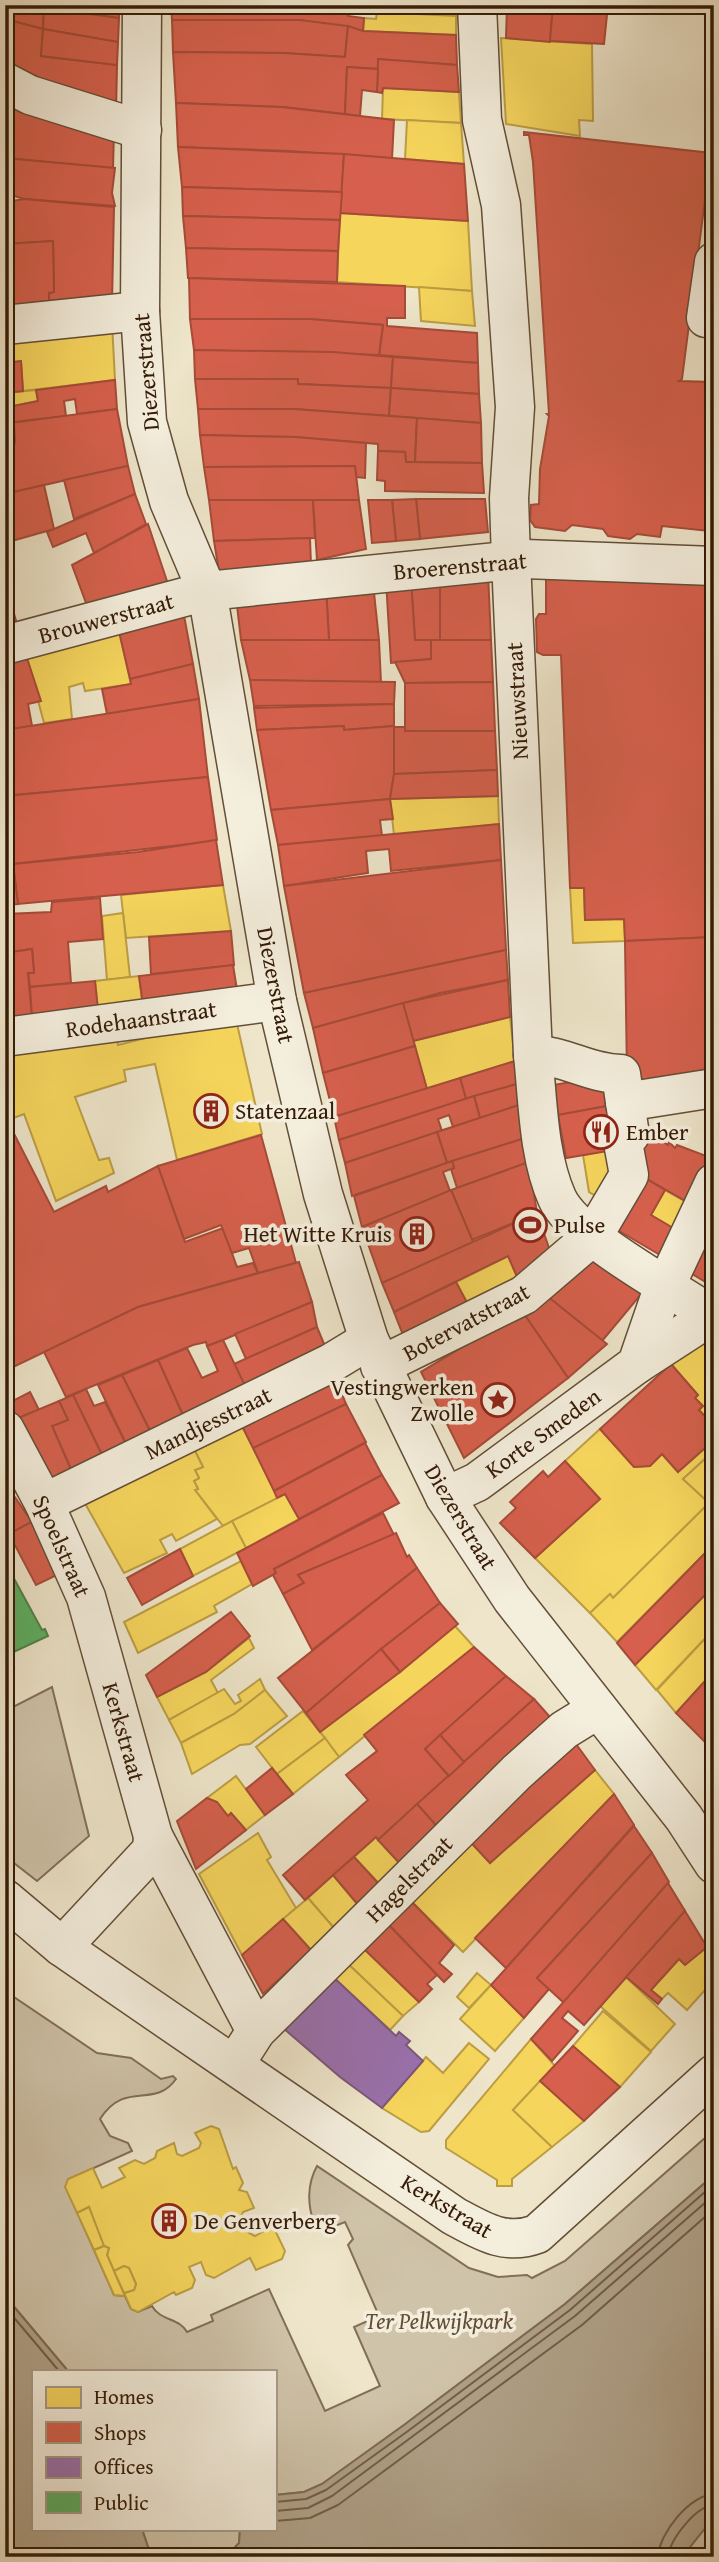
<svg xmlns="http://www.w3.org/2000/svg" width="719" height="2562" font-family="'Gentium Book Plus',serif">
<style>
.green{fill:#cfc3a9;stroke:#826f58;stroke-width:2}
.water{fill:#afa087;stroke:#7e6b53;stroke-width:2}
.homes{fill:#f6d55c;stroke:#bc9d42;stroke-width:2}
.shops{fill:#d6604d;stroke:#a64b38;stroke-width:2}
.offices{fill:#9970ab;stroke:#7b567a;stroke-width:2}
.public{fill:#5aae61;stroke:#4f8246;stroke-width:2}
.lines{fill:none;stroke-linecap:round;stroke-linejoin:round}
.shore{stroke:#725e46;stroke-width:2}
.minor-casing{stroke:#634e37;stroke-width:41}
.minor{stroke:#f4eedd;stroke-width:38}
.labels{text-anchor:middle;stroke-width:7;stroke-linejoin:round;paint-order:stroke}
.street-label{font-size:23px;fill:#351b06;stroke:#f4eedd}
.poi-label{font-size:23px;fill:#351b06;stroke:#f4eedd;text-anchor:start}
.park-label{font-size:23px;font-style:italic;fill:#634d37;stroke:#f4eedd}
</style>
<rect width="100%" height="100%" fill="#eee5ca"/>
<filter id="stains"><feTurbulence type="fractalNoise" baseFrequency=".00286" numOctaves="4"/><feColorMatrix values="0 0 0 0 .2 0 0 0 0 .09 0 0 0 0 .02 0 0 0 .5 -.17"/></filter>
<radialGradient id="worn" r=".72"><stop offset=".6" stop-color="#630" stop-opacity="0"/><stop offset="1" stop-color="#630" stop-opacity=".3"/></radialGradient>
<g class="green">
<polygon points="52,1687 89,1836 37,1881 5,1856 5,1711"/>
<path d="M5,1991L97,2053L131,2058L161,2079L173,2076L176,2079C154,2110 126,2079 100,2119L110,2136L128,2143L132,2151L69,2179L66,2187L114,2295L125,2296L131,2309L138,2312L152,2306C160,2321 180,2318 187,2332L213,2321L211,2315L269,2289L325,2411L380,2386L354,2327L379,2316L348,2245L353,2239L345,2222L335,2226L331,2217L315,2225C307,2206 307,2184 317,2166L469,2268L498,2277L527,2275L532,2278L565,2261L714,2130V2175L565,2304L404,2425L322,2484L304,2492L275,2495V2371H68L5,2296Z"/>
<polygon points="714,2517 712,2557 682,2557"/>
<polygon points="142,2529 240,2529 239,2543 226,2557 157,2557 148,2547"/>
</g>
<g class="water">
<polygon points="714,2175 714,2517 682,2557 226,2557 239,2543 240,2529 275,2529 275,2495 304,2492 322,2484 404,2425 565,2304"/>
<polygon points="5,2296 68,2371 33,2371 33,2529 142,2529 148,2547 157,2557 5,2557"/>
</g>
<g class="homes">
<polygon points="377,5 456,5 456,16 377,12"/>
<polygon points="377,12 456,16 456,35 363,31 364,18 376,19"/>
<polygon points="501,38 592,44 593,121 579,120 580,136 506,124"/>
<polygon points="383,88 459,92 461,123 382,119"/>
<polygon points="407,120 461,123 464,164 405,159"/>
<polygon points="340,213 468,221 472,291 337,282"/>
<polygon points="419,287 472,291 475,326 421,321"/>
<polygon points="112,323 115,380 23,391 21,361 5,363 5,331"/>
<polygon points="36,390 38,401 13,406 14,422 5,424 5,393"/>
<polygon points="118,627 131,684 85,691 83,683 69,687 72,719 44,723 25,652"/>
<polygon points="498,796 499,824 394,835 390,799"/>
<polygon points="5,826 8,826 13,864 5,865"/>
<polygon points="223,885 231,931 126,938 121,895"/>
<polygon points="570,888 584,888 585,920 624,919 625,941 573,943"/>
<polygon points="123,913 130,977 107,980 102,916"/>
<polygon points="139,976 144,1013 99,1019 95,981"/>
<polygon points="235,1015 262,1134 177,1160 155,1064 124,1070 126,1081 75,1097 99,1160 109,1158 114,1173 56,1201 24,1114 11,1119 5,1101 5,1054 117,1040 118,1045"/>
<polygon points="510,1017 515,1061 427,1089 413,1041"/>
<polygon points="610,1150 616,1181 605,1201 589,1192 583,1155"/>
<polygon points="665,1190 694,1206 679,1232 651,1215"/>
<polygon points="508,1256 518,1279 471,1310 456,1282"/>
<polygon points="701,1337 714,1346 714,1426 699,1410 703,1406 695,1398 698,1395 671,1364"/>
<polygon points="238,1418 278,1498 223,1526 195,1490 198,1489 194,1481 199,1478 195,1470 203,1467 192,1445"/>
<polygon points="600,1429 634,1467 650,1466 662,1454 678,1472 714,1440 714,1466 706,1458 683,1479 709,1503 613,1598 610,1594 590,1613 535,1558 600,1499 565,1461"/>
<polygon points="192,1445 203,1467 195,1470 199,1478 194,1481 198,1489 195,1490 217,1519 176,1541 172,1534 160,1540 167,1553 124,1573 82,1498"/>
<polygon points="706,1458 714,1466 714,1544 617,1642 590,1613 610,1594 613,1598 709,1503 683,1479"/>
<polygon points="285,1494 299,1519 246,1548 232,1521"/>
<polygon points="232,1521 246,1548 193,1576 180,1549"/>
<polygon points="241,1561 252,1584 214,1606 217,1612 138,1653 124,1622"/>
<polygon points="714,1586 714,1629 656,1690 635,1665"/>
<polygon points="455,1626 474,1647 339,1757 320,1732"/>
<polygon points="714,1629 714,1671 676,1713 657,1690"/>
<polygon points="249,1638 254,1648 211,1680 218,1693 169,1720 157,1697 206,1672"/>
<polygon points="260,1679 265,1690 234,1714 181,1743 169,1720 224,1689 235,1704 241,1701 238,1695"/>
<polygon points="265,1690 287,1716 250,1744 240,1745 192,1774 181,1743 234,1714"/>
<polygon points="303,1711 325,1738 277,1774 256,1747"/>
<polygon points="325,1738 339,1757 293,1794 277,1774"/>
<polygon points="595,1770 614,1794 463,1952 410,1900 463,1834 490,1863"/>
<polygon points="236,1776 265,1815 246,1830 231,1813 228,1816 217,1802 207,1798"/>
<polygon points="258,1833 271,1857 267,1860 296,1908 242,1955 199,1874"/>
<polygon points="376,1837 403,1867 381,1886 354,1857"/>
<polygon points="333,1875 359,1906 334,1928 308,1898"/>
<polygon points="308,1898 334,1928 311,1950 283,1919"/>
<polygon points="361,1946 419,2002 403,2016 345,1961"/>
<polygon points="707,1947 714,1958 714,1980 687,2010 668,1993 662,1999 651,1990 679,1959 685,1965"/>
<polygon points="345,1961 403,2016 390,2030 331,1975"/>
<polygon points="477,1973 491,1985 469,2008 457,1997"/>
<polygon points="626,1977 675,2024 651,2051 600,2006"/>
<polygon points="491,1985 524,2018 495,2051 460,2019"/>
<polygon points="603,2011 651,2052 620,2087 573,2046"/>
<polygon points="531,2039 555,2066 513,2110 552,2147 512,2179 512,2186 497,2186 497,2180 446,2148 446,2140"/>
<polygon points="469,2043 489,2059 429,2131 421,2132 382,2108 426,2057 443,2073"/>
<polygon points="540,2081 584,2121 552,2147 513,2110"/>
<polygon points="211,2126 219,2129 233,2169 236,2167 243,2183 239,2190 247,2192 254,2208 243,2212 241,2217 249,2233 255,2236 273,2226 285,2251 282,2259 256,2270 250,2258 214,2278 206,2275 201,2262 189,2267 195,2280 192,2288 176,2295 174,2292 138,2312 131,2309 124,2293 134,2290 136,2284 129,2268 124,2266 114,2271 107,2255 109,2248 103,2246 89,2207 77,2213 65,2187 68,2179 93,2168 102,2188 125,2177 119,2168 135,2160 144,2164 155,2158 157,2151 174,2143 177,2154 182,2156 199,2148 201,2143 195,2133"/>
<polygon points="89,2207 104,2246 94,2250 77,2213"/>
<polygon points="104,2246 109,2248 107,2255 125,2296 114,2295 94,2250"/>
<polygon points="124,2266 129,2268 136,2284 134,2290 124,2293 114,2271"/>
</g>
<g class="shops">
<polygon points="5,5 44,5 43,29 5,19"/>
<polygon points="44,5 119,5 119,18 44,8"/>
<polygon points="171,5 347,5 350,6 348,16 364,18 363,31 300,20 172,20"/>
<polygon points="507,5 553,5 550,42 506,38"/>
<polygon points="553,5 608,5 604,44 550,41"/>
<polygon points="44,8 119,18 118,42 43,29"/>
<polygon points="5,19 43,29 41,56 117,65 116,112 5,70"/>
<polygon points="172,20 300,20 348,26 345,57 284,53 173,52"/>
<polygon points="348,26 363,31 456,35 457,65 378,59 378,69 347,67 345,114 282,107 176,103 173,52 284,53 345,57"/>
<polygon points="43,29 118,42 117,65 41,56"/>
<polygon points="378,59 457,65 459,92 383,88 382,93 377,92"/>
<polygon points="347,67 378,69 377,92 362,90 360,116 345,114"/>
<polygon points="5,94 114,130 113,169 5,158"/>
<polygon points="176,103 282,107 394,120 392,159 289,151 178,147"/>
<polygon points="524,132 711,153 682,379 679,381 714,382 714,493 709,531 662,526 660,537 637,534 630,539 608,536 603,529 572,525 565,531 535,527 530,520 531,505 539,504 540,469 549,416 547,414 549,414 533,162 529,135 524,135"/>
<polygon points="178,147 344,154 342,192 182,187"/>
<polygon points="344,154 464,164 468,221 340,213"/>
<polygon points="5,158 115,168 112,193 115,206 24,199 5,193"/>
<polygon points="182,187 342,192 340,220 183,216"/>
<polygon points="24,199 114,207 112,303 49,308 49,293 54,292 53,241 5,244 5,202"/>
<polygon points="183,216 340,220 338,251 186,248"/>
<polygon points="53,241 54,292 49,293 49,308 5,313 5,244"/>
<polygon points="186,248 338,251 337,282 188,278"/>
<polygon points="189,278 405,286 405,318 387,318 387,326 477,333 478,363 379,355 383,325 309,319 190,319"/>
<polygon points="190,319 309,319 383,325 379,355 194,350"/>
<polygon points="194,350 333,352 393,357 391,388 298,384 298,379 195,379"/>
<polygon points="393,357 478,363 479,394 391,388"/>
<polygon points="21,361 23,391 5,393 5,363"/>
<polygon points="195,379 298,379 298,384 391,388 389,416 294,409 198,409"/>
<polygon points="115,380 117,409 77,414 75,399 64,401 66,416 14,422 13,406 38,401 36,390"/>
<polygon points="391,388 479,394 481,423 389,416"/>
<polygon points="117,409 128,466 5,494 5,446 14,445 15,441 14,425 10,423"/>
<polygon points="198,409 294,409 417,418 415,462 406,462 405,452 378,451 378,444 295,437 200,435"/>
<polygon points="417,418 481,423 482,463 415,462"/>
<polygon points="200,435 295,437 366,443 365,478 356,477 355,466 204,467"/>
<polygon points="378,451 405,452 406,462 482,463 484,493 385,491 385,481 377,480"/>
<polygon points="128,466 135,494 74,519 64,480"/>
<polygon points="355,466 359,500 209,500 204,467"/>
<polygon points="44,485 54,529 5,543 5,494"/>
<polygon points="135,494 146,524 94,553 86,533 53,547 47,532"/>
<polygon points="416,499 485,499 488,532 420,539"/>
<polygon points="416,499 420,539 396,541 392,500"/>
<polygon points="209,500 313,500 315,538 214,541"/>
<polygon points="313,500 359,500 366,549 317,560"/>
<polygon points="368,500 392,500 396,541 372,543"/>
<polygon points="148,524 168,584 89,611 72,565"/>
<polygon points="310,538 311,565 220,578 214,541"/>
<polygon points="546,572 714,580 714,937 625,941 624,919 585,920 584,888 570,888 561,655 543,655 537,652 536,619 539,614 546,614"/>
<polygon points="488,573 491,640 440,640 440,578"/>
<polygon points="440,578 440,640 415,640 411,580"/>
<polygon points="411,580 415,640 431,640 431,659 391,663 386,581"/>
<polygon points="373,583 379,640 329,640 326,587"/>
<polygon points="326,587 329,640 241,640 236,597"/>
<polygon points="8,593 19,631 5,635 5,594"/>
<polygon points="183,610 193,664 130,679 118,627"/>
<polygon points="241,640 379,640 381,683 250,680"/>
<polygon points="431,640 491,640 493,682 405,683 395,662 431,659"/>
<polygon points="25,652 41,701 28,704 32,726 5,730 5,658"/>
<polygon points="193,664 199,699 107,714 102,689 131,684 130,679"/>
<polygon points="250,680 395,682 394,704 254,706"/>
<polygon points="493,682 495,731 405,731 405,683"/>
<polygon points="199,699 208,777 5,796 5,730"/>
<polygon points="394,704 394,726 344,730 344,726 257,730 254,708"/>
<polygon points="344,726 344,730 394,726 394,774 390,799 271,810 257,730"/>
<polygon points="394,727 405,727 405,731 495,731 497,770 394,774"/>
<polygon points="497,770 498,796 390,799 394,774"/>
<polygon points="208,777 217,840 216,841 13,864 8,826 5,826 5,796"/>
<polygon points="390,799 393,819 380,820 382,836 278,845 271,810"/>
<polygon points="499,824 501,860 391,871 389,849 366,851 368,873 284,886 278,845"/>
<polygon points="216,840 223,885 18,904 13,864 138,852"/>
<polygon points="501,860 506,950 304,993 284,886"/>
<polygon points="13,864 18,904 5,905 5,865"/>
<polygon points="100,898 103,939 68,942 71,983 30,987 28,973 34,973 32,949 5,953 5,914 51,912 52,902"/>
<polygon points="231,931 234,965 151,974 149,937"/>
<polygon points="714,937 714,1080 636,1083 627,1076 625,941"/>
<polygon points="32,949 34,973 28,973 32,1017 5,1020 5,953"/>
<polygon points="506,950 508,980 440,993 313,1028 304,993"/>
<polygon points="233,965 238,996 144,1013 139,976"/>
<polygon points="508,980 510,1017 413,1041 403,1003"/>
<polygon points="95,981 99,1019 32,1017 30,987"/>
<polygon points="403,1003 415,1046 323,1073 313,1028"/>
<polygon points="415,1046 427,1089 334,1117 323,1073"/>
<polygon points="515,1061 517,1084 466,1099 460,1078"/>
<polygon points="602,1077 607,1106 558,1115 553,1085"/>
<polygon points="460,1078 466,1099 339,1140 334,1117"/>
<polygon points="517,1084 519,1105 480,1118 474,1096"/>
<polygon points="474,1096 480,1118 453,1127 449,1115 438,1119 442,1131 345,1163 339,1140"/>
<polygon points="519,1105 525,1138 447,1163 437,1132"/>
<polygon points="607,1106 614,1150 566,1158 558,1115"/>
<polygon points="9,1124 54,1212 106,1186 108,1192 158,1166 185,1242 223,1228 237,1267 253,1263 258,1273 138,1307 5,1371 5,1126"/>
<polygon points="437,1132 447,1163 352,1196 345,1163"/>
<polygon points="261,1135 296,1263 258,1273 249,1248 232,1253 221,1225 184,1239 158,1166"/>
<polygon points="525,1138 529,1162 457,1188 451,1169 454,1168 452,1161"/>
<polygon points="651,1140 662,1141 668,1145 669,1142 675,1148 677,1145 709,1157 694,1206 635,1172 630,1144"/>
<polygon points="452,1161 454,1168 443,1172 450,1191 362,1227 354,1196"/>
<polygon points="529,1162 537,1213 472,1240 451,1190"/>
<polygon points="638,1174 665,1190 651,1215 680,1232 665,1258 609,1225"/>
<polygon points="451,1190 474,1244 382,1283 362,1227"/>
<polygon points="537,1213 551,1254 518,1279 508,1256 394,1312 382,1283"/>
<polygon points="714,1243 714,1287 687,1271 703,1246 709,1251"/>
<polygon points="585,1252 643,1292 602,1341 547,1296"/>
<polygon points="299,1262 312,1302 223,1340 207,1346 206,1342 193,1345 66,1397 44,1352 138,1307"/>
<polygon points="456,1282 471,1310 407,1345 394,1312"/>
<polygon points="547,1296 607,1344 568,1378 522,1311"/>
<polygon points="312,1302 317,1327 246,1359 235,1334"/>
<polygon points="522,1311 568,1378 464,1458 421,1372"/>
<polygon points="317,1327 327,1351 248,1392 234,1364"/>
<polygon points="223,1340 248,1392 186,1422 158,1360 187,1348 202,1378 218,1371 207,1346"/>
<polygon points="158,1360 186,1422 153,1437 122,1375"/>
<polygon points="671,1364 698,1395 695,1398 703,1406 699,1410 714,1426 714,1440 678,1472 662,1454 650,1466 634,1467 600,1429"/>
<polygon points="333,1372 346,1404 253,1448 238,1418"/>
<polygon points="122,1375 153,1437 128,1448 98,1385"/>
<polygon points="86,1389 94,1406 105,1402 128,1448 104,1459 73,1395"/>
<polygon points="30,1392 39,1410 12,1421 5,1405"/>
<polygon points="73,1395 104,1459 73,1474 52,1426 68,1420 59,1401"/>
<polygon points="59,1401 68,1420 52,1426 73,1474 49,1484 11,1421"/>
<polygon points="346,1404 366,1442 274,1491 253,1448"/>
<polygon points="365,1443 382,1475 299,1519 285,1494 277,1498 274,1491"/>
<polygon points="565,1461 600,1499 535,1558 500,1523 516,1508 510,1502 543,1471 548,1477"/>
<polygon points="382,1475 399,1503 274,1569 276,1573 253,1586 237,1553"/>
<polygon points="12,1493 32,1522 5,1536 5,1496"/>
<polygon points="383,1513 394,1535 298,1575 304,1583 283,1594 273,1575 276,1573 274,1569"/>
<polygon points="33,1521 61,1573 36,1585 9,1534"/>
<polygon points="396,1533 407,1557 409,1555 417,1568 312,1650 283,1594 304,1583 298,1575"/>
<polygon points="714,1544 714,1586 635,1665 617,1643"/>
<polygon points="180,1549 193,1576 142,1605 127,1578"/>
<polygon points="417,1568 440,1603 306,1713 278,1678"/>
<polygon points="440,1603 458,1624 400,1672 381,1649"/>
<polygon points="231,1612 250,1636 206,1672 157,1697 146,1675"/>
<polygon points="474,1647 506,1676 425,1749 449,1776 378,1840 376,1837 305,1900 283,1875 368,1800 346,1775 377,1751 364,1735"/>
<polygon points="381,1649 400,1672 320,1732 306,1713"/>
<polygon points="714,1671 714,1736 705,1746 705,1742 676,1713"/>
<polygon points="506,1676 534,1699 464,1762 440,1735"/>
<polygon points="534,1699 557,1725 441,1831 417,1804"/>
<polygon points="568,1733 595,1770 490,1863 463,1834"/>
<polygon points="440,1735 464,1762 449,1776 425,1749"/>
<polygon points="272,1768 293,1794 265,1815 246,1789"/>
<polygon points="614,1794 634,1825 506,1968 475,1938"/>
<polygon points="207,1798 217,1802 228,1816 231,1813 246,1830 196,1869 177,1821"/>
<polygon points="417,1804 441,1831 403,1867 378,1840"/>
<polygon points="634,1826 652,1853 537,1978 549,1989 524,2018 491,1985"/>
<polygon points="652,1853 669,1882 564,2003 537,1978"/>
<polygon points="354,1857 381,1886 359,1906 333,1875"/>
<polygon points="668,1883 685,1911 584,2025 568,2011 562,2018 578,2031 552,2061 531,2039"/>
<polygon points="410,1900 454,1945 439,1963 452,1974 444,1982 386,1922"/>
<polygon points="685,1911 707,1947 685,1965 679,1959 651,1990 662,1999 658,2004 626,1977"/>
<polygon points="283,1919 311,1950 263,1994 242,1955"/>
<polygon points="386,1922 437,1975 427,1984 432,1989 419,2002 361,1946"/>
<polygon points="573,2046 620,2087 584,2121 540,2081"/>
</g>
<polygon class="offices" points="331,1975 396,2036 399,2032 410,2041 406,2045 423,2061 382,2108 340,2077 283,2028"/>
<polygon class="public" points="5,1562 42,1630 45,1629 48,1636 7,1655 14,1667 5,1671"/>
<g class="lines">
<g class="shore">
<polyline points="5,2307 59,2371"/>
<polyline points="275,2502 306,2499 326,2490 408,2431 570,2310 714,2184"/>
<polyline points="275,2511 308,2508 332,2496 575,2316 714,2195"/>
<polyline points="275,2521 310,2518 338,2505 582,2325 714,2209"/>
<path d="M658,2557C659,2533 690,2495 714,2494"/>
<path d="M668,2557C670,2539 696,2506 714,2505"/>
</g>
<g class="minor-casing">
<g id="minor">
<polyline points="142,5 140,311 147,422 169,501 207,591 277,1001 323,1194 369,1340 445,1497 512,1599 684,1818 714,1864"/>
<path d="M477,5L482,120L501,205L515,407L509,498L511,560L533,1055C538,1101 538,1155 557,1198C574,1237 676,1290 714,1317"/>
<polyline points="5,82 30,95 142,130"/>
<polyline points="714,262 706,318 714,319"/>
<polyline points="5,325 140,311"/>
<polyline points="5,645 207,591 525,559 714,566"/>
<polyline points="5,1037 277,1001"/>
<path d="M533,1055C564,1055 590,1074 621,1074L625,1102L714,1088"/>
<polyline points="637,1364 714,1314"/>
<polyline points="380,1366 524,1295 593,1236 629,1175 622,1137 630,1135 625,1102"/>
<polyline points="5,1430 44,1503 86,1597 153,1836 152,1850 62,1947"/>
<polyline points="445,1497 477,1482 637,1364 659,1300 714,1183"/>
<polyline points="44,1503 331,1363 369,1340"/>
<polyline points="153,1836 256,2031"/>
<path d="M5,1899L62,1947L114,1983L454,2216C482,2231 505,2246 537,2234L714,2074"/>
<polyline points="235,2064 256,2031 517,1772 564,1730 598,1709"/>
</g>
</g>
<use href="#minor" class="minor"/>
</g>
<defs>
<g id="building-ring" transform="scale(1.75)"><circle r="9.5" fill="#f4eedd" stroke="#8f2418" stroke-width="1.5"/><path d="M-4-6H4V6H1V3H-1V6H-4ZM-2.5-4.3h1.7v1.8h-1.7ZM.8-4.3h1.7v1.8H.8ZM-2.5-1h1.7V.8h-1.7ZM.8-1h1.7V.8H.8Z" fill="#8f2418"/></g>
<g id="restaurant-ring" transform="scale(1.75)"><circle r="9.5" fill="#f4eedd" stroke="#8f2418" stroke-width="1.5"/><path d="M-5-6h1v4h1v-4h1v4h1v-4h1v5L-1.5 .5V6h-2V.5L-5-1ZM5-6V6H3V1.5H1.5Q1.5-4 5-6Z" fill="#8f2418"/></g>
<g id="stadium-ring" transform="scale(1.75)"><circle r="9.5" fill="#f4eedd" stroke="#8f2418" stroke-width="1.5"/><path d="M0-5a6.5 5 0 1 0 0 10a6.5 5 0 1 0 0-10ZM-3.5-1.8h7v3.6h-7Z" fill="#8f2418"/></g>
<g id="sight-ring" transform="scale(1.75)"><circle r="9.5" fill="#f4eedd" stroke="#8f2418" stroke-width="1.5"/><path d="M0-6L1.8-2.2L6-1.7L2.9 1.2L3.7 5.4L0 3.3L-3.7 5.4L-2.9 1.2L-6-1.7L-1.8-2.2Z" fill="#8f2418"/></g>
</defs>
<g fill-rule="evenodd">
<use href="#building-ring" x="211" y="1111"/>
<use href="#restaurant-ring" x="601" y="1132"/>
<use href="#stadium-ring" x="530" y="1225"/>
<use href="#building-ring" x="417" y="1234"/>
<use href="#sight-ring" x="498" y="1400"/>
<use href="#building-ring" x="169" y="2221"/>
</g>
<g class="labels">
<g class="street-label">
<text transform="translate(146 372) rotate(-95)" y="8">Diezerstraat</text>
<text transform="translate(460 566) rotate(-5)" y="8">Broerenstraat</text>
<text transform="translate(106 618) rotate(-15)" y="8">Brouwerstraat</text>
<text transform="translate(517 701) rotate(-93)" y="8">Nieuwstraat</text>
<text transform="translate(276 985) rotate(79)" y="8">Diezerstraat</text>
<text transform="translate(141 1019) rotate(-8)" y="8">Rodehaanstraat</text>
<text transform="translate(466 1322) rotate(-28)" y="8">Botervatstraat</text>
<text transform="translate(208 1423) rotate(-26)" y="8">Mandjesstraat</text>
<text transform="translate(543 1433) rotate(-36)" y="8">Korte Smeden</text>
<text transform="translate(461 1517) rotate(59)" y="8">Diezerstraat</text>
<text transform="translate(62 1546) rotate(66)" y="8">Spoelstraat</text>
<text transform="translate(124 1732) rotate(74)" y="8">Kerkstraat</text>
<text transform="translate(409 1879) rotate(-45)" y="8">Hagelstraat</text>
<text transform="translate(447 2206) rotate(31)" y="8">Kerkstraat</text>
</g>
<g class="poi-label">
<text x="235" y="1119">Statenzaal</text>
<text x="626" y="1140">Ember</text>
<text x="554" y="1233">Pulse</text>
<text x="392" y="1242" text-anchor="end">Het Witte Kruis</text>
<text x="474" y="1395" text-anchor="end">Vestingwerken<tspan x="474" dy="26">Zwolle</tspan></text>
<text x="194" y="2229">De Genverberg</text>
</g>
<g class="park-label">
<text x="439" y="2329">Ter Pelkwijkpark</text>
</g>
</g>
<rect width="719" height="2562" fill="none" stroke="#eee5ca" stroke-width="28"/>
<rect x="7" y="7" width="705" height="2548" fill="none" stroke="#351b06" stroke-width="3.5"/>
<rect x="14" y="14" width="691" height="2534" fill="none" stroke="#351b06" stroke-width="2"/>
<rect x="32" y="2370" width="245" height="161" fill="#f4eedd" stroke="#a89a87" stroke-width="2"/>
<rect x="46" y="2387" width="35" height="21" fill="#f6d55c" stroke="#a89a87" stroke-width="2"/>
<text x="94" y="2404" font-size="21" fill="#351b06">Homes</text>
<rect x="46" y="2422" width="35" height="21" fill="#d6604d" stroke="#a89a87" stroke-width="2"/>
<text x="94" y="2440" font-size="21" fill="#351b06">Shops</text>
<rect x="46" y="2457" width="35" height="21" fill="#9970ab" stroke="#a89a87" stroke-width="2"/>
<text x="94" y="2474" font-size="21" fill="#351b06">Offices</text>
<rect x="46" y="2492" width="35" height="21" fill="#5aae61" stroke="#a89a87" stroke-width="2"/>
<text x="94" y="2510" font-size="21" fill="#351b06">Public</text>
<rect width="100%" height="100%" filter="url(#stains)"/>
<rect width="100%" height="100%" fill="url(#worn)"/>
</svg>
